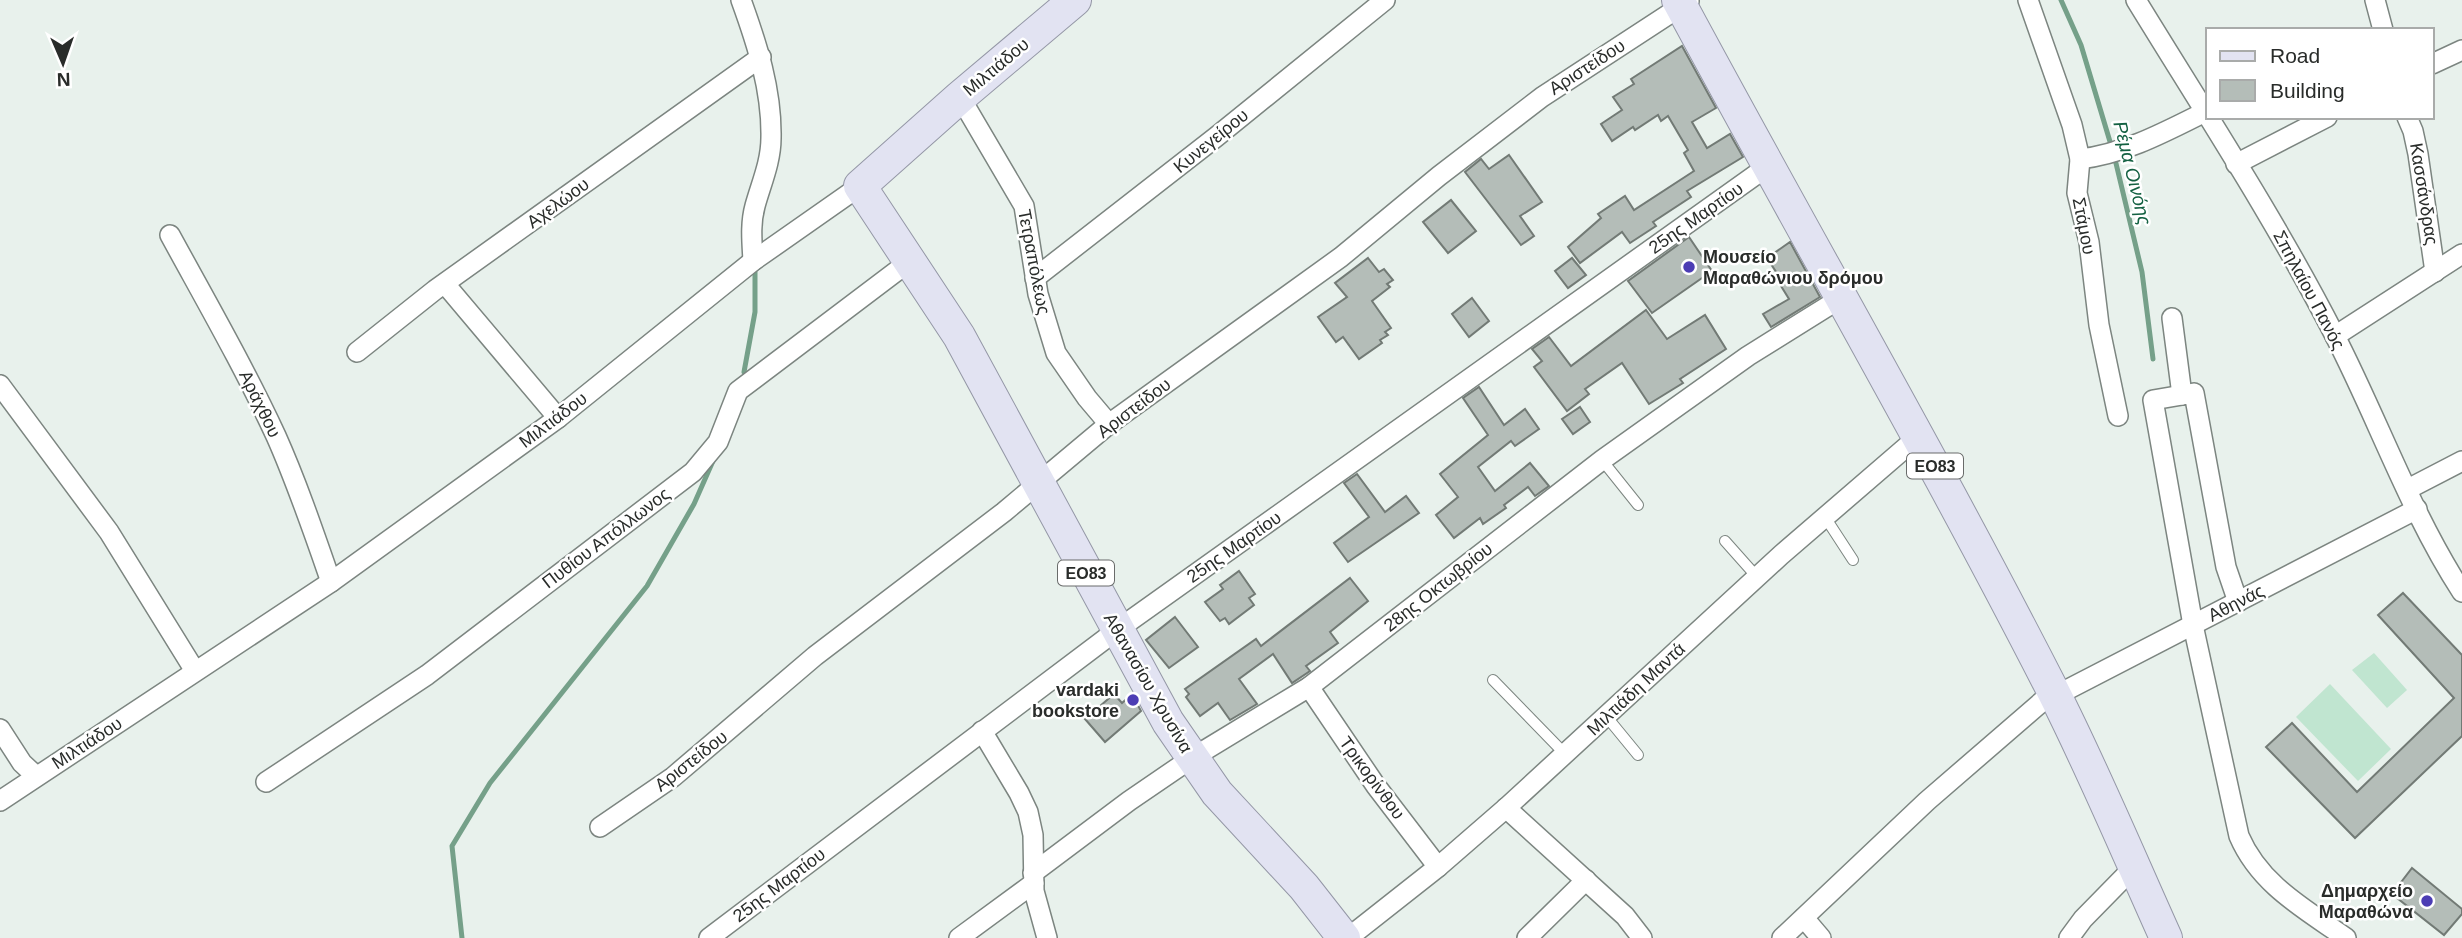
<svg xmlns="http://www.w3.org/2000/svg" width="2462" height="938" font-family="Helvetica,sans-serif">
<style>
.green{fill:#c0e5d0}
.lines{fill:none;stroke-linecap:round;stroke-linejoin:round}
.stream{stroke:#75a089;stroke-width:5}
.building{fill:#b4bdb8;stroke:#727a75;stroke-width:2}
.service-casing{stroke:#7c8580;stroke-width:12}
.minor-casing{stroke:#7c8580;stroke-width:22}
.primary-casing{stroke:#9497a6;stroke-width:34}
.service{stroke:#fff;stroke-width:10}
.minor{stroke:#fff;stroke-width:19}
.primary{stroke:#e2e3f2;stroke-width:32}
.poi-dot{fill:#4c3db4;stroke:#fff;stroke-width:2.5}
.labels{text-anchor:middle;stroke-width:5;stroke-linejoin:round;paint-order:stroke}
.shield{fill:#fff;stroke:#696b6a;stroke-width:2}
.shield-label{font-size:16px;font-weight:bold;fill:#292c2a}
.street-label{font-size:18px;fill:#292c2a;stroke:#fff}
.poi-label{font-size:18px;font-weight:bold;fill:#292c2a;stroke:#fff;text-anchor:end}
.water-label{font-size:19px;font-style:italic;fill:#146142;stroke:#fff}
</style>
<rect width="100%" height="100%" fill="#e8f1ec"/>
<g class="green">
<polygon points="2374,653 2407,690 2387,708 2352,670"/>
<polygon points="2330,684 2391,749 2358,781 2296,717"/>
</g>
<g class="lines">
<g class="stream">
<polyline points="2061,0 2081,45 2114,155 2142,272 2153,359"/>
<polyline points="744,372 755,312 755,267"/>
<polyline points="462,938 452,846 490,783 647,586 694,504 713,461"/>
</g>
</g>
<g class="building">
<polygon points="1682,46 1716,108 1692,122 1707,148 1730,134 1743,157 1687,191 1691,197 1653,222 1656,226 1630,243 1622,232 1580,263 1568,247 1601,218 1598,214 1625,196 1634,210 1694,171 1684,153 1688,150 1668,116 1661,121 1658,115 1635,130 1633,127 1612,141 1601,124 1622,110 1613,97 1634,84 1631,79"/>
<polygon points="1509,155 1542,202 1520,216 1534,236 1521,245 1465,172 1481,159 1489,169"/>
<polygon points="1451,200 1476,231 1448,253 1423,222"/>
<polygon points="1689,237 1712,271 1652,313 1628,281"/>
<polygon points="1790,242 1820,297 1771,327 1763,314 1789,299 1781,286 1784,284 1767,258"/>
<polygon points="1368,258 1379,272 1384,269 1393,280 1387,284 1390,287 1372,301 1391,328 1385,332 1388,335 1380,340 1382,343 1359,359 1343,337 1336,342 1318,317 1347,297 1335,283"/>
<polygon points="1572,258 1586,275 1568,288 1555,271"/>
<polygon points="1472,298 1489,321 1469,337 1452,314"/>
<polygon points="1646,310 1667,339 1705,315 1726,349 1680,379 1683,383 1649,404 1622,363 1585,389 1589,394 1567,411 1534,367 1542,361 1532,349 1549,337 1571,366"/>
<polygon points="1479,387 1504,425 1525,409 1539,429 1515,446 1511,441 1478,467 1495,491 1530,463 1549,486 1535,496 1528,487 1504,505 1506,508 1483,524 1480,518 1454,538 1436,515 1458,497 1440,474 1488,435 1463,398"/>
<polygon points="1580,407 1590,422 1573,434 1562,419"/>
<polygon points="1357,474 1385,512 1406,496 1419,513 1348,562 1334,543 1369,517 1344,483"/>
<polygon points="1239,571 1255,594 1249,598 1254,605 1229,624 1225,618 1220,621 1205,602 1223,589 1220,585"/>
<polygon points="1350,578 1368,601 1330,632 1338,643 1306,666 1310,671 1292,683 1273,654 1239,679 1257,704 1230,720 1218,703 1200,716 1186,697 1189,694 1185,689 1256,639 1261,646"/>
<polygon points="2403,593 2462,655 2462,736 2355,838 2266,747 2292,723 2357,792 2454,698 2378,615"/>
<polygon points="1175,617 1198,647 1169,668 1146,640"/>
<polygon points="1114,694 1122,703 1132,694 1141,711 1105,742 1085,719"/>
<polygon points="2412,868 2462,909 2462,914 2444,935 2392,894"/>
</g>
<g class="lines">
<g class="service-casing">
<g id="service">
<polyline points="1602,460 1638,505"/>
<polyline points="1825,517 1853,560"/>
<polyline points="1725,541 1757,577"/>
<polyline points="1493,680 1565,754"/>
<polyline points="1606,716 1638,755"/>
</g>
</g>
<g class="minor-casing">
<g id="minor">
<path d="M741,0C757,44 772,90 771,138C771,162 761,184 755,206C750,224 752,242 753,261"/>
<polyline points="2028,0 2072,125 2080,159 2077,193 2089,242 2099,325 2118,416"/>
<path d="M2136,0C2204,111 2275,219 2334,334C2378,419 2410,512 2462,592"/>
<polyline points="2375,0 2383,30"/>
<polyline points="2432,64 2462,50"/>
<polyline points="960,97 1024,206 1038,294 1056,353 1087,398 1109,424"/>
<polyline points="2407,117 2413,131 2418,154 2435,272"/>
<path d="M2080,159C2124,154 2165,132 2205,112"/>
<polyline points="2236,164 2327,117"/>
<path d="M170,235C206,301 244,367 276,436C297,483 314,533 331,582"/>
<polyline points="1035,278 1216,137 1385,0"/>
<polyline points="445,284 558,418"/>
<polyline points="2172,318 2182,395"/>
<polyline points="2335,336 2462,254"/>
<polyline points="357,352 435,290 761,57"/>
<polyline points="0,385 109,532 195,671"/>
<polyline points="2408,489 2462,461"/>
<path d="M2238,602L2226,567L2194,393L2153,400L2193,625L2239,836C2260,885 2305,909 2346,938"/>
<polyline points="1309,687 1376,786 1438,867"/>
<polyline points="2055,696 2417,509"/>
<polyline points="0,729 22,763 36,776"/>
<polyline points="982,731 1019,793 1028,812 1033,835 1034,891 1047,938"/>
<polyline points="266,782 427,675 693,472 718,442 738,391 910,261"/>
<polyline points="0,801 331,582 558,418 753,261 860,186"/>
<polyline points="1506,808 1625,916 1642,938"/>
<polyline points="600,827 673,777 815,656 1004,512 1109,424 1341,257 1439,176 1542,97 1689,1"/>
<polyline points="1033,873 1129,801 1192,758 1309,687 1602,460 1748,356 1841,298"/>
<polyline points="1804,918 1821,938"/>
<polyline points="709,938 1117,630 1768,166"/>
<polyline points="959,938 1034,883"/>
<polyline points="1348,938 1438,867 1506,808 1781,555 1919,436"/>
<polyline points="1527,938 1586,880"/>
<polyline points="1782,938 1927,801 2053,692"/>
<polyline points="2069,938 2083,919 2134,867"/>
</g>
</g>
<g class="primary-casing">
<g id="primary">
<polyline points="1075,0 960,97 860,186 959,336 1168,722 1217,793 1304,887 1344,938"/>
<path d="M1678,0C1802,231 1934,458 2053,691C2094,772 2129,856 2166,938"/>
</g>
</g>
<use href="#service" class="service"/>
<use href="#minor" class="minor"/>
<use href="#primary" class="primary"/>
</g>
<g class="poi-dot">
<circle cx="1689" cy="267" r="7"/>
<circle cx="1133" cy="700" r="7"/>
<circle cx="2427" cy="901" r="7"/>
</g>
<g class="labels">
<g class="shield">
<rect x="1907" y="453.5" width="56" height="25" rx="5"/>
<rect x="1058" y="560.5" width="56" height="25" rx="5"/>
</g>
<g class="shield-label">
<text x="1935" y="472">ΕΟ83</text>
<text x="1086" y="579">ΕΟ83</text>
</g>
<g class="street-label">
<text transform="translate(996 67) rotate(-40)" y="6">Μιλτιάδου</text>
<text transform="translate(1587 67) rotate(-33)" y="6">Αριστείδου</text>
<text transform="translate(1211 141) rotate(-39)" y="6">Κυνεγείρου</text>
<text transform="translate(2424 194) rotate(81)" y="6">Κασσάνδρας</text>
<text transform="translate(558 203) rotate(-36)" y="6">Αχελώου</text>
<text transform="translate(1696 218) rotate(-35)" y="6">25ης Μαρτίου</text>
<text transform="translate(2084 226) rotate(79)" y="6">Στάμου</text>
<text transform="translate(1034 262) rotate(79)" y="6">Τετραπόλεως</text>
<text transform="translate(2309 290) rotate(62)" y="6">Σπηλαίου Πανός</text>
<text transform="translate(260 404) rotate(64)" y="6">Αράχθου</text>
<text transform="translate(1134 408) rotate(-37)" y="6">Αριστείδου</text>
<text transform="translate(553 420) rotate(-37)" y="6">Μιλτιάδου</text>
<text transform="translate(606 538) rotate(-37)" y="6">Πυθίου Απόλλωνος</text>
<text transform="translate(1234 547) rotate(-35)" y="6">25ης Μαρτίου</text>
<text transform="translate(1438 587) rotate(-38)" y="6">28ης Οκτωβρίου</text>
<text transform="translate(2236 603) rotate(-27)" y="6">Αθηνάς</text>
<text transform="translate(1148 683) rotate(60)" y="6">Αθανασίου Χρυσίνα</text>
<text transform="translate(1636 689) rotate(-43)" y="6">Μιλτιάδη Μαντά</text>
<text transform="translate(87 743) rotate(-33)" y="6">Μιλτιάδου</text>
<text transform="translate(691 761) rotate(-38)" y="6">Αριστείδου</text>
<text transform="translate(1372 778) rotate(54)" y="6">Τρικορίνθου</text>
<text transform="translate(779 885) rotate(-37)" y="6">25ης Μαρτίου</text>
</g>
<g class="poi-label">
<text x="1703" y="263" text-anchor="start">Μουσείο<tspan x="1703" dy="21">Μαραθώνιου δρόμου</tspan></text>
<text x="1119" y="696">vardaki<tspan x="1119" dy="21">bookstore</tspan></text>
<text x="2413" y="897">Δημαρχείο<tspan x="2413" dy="21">Μαραθώνα</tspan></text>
</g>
<g class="water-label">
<text transform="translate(2133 173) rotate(76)" y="7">Ρέμα Οινόης</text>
</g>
</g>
<rect x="2206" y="28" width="228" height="91" fill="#ffffff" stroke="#a9abaa" stroke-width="2"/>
<rect x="2220" y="51" width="35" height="10" fill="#e2e3f2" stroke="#a9abaa" stroke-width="2"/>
<text x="2270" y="63" font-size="21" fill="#292c2a">Road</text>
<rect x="2220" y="80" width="35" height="21" fill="#b4bdb8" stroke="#a9abaa" stroke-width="2"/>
<text x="2270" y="98" font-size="21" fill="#292c2a">Building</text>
<g transform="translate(63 63) rotate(178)" stroke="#ffffff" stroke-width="5" paint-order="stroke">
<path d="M0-5L12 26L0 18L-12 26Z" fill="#292c2a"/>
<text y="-10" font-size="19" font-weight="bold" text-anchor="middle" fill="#292c2a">N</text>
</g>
</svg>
